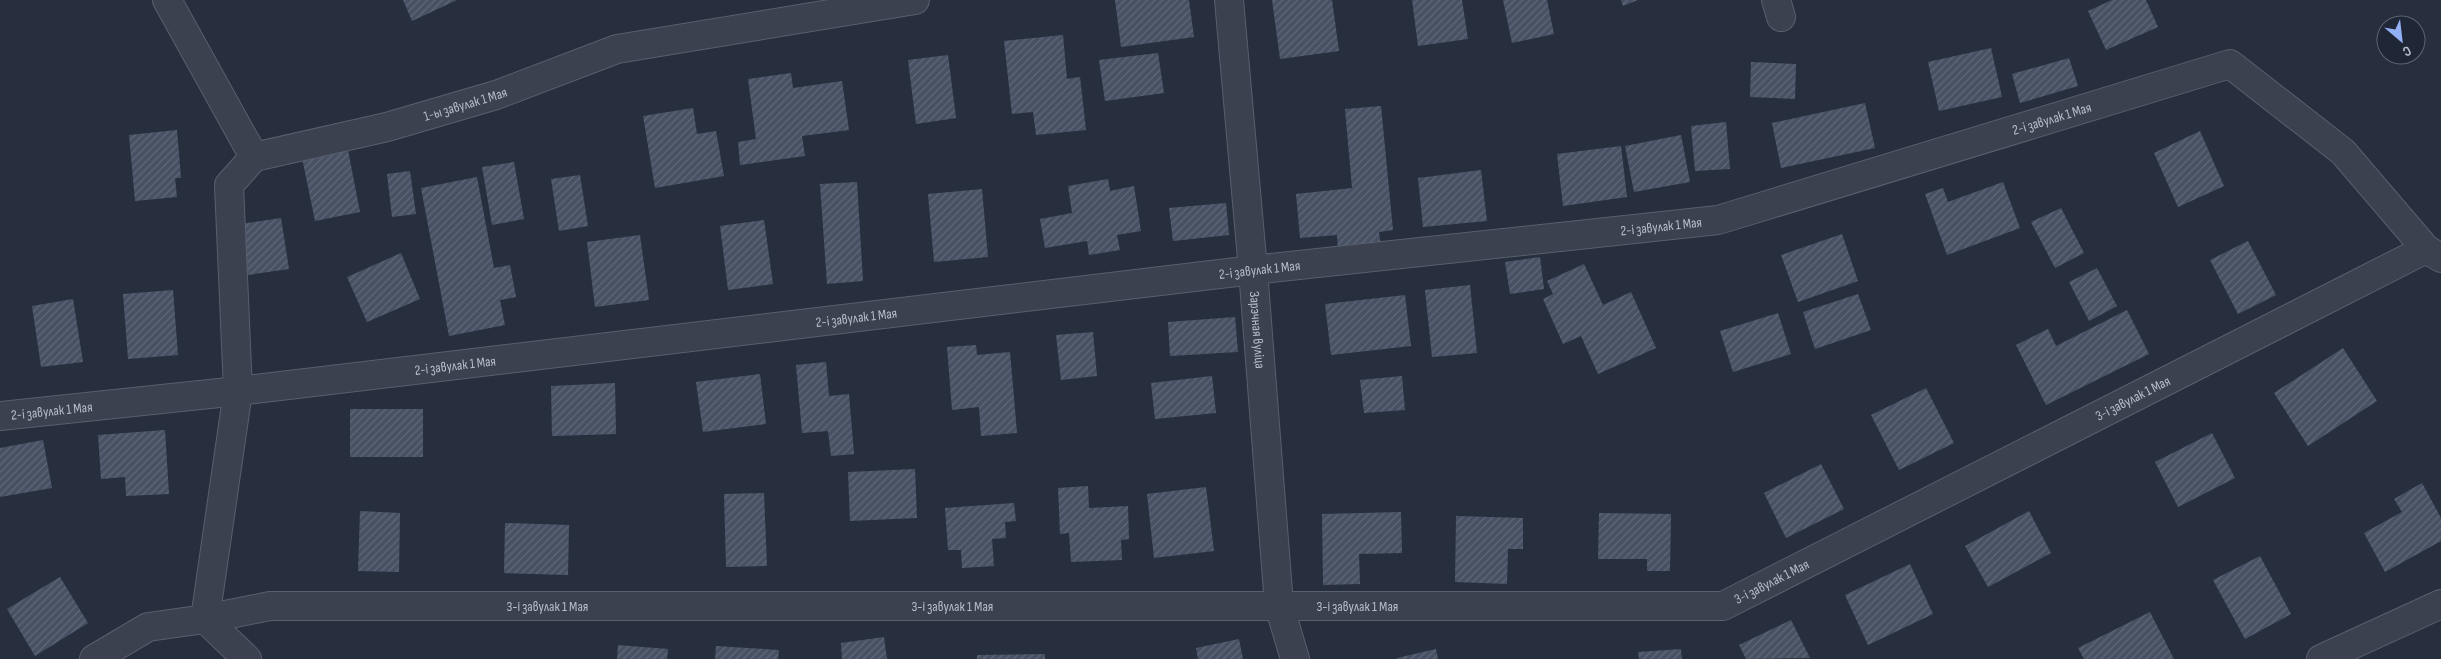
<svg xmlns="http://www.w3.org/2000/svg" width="2441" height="659" font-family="'Sofia Sans Condensed',sans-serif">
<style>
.building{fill:url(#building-hatch)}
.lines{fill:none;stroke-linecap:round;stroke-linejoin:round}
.minor-casing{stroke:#585f6d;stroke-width:30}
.minor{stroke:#3b414f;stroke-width:28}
.labels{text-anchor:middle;stroke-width:4;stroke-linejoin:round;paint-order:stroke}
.street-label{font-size:14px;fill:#b7bdca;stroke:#1f2635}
</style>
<defs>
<pattern id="building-hatch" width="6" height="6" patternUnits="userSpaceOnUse" patternTransform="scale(1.25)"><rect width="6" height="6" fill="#485163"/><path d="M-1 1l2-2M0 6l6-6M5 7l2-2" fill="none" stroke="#606878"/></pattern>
</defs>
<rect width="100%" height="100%" fill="#272f3f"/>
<g class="building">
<polygon points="403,0 457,0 412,21"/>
<polygon points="1115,0 1189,0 1194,37 1121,47"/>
<polygon points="1272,0 1332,0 1339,51 1280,59"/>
<polygon points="1412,0 1462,0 1468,39 1418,46"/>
<polygon points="1503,0 1547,0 1554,34 1512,43"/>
<polygon points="1621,0 1638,0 1623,6"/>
<polygon points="2112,0 2146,0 2158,27 2106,50 2088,11"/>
<polygon points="1063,35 1067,79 1080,77 1086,130 1036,135 1033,112 1012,114 1004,41"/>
<polygon points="1991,48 2002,97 1939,111 1928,62"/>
<polygon points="1158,53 1164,93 1105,101 1099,60"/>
<polygon points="948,55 956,118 916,124 908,60"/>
<polygon points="2069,58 2078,86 2020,103 2012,74"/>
<polygon points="1751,62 1796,64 1795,99 1750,97"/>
<polygon points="791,73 793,88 842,81 849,130 802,136 805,156 740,165 738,142 756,139 748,79"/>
<polygon points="1865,103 1875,148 1781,168 1772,123"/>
<polygon points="1381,106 1393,230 1379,232 1381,248 1338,252 1337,235 1300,238 1296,194 1352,188 1345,109"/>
<polygon points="693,108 697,134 716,131 724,176 655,188 643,116"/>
<polygon points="1726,122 1730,169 1695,171 1691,126"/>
<polygon points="177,130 181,178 175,178 177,197 135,201 129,135"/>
<polygon points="2200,131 2224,186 2178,207 2154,153"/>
<polygon points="1681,135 1690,182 1634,192 1625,146"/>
<polygon points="1621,146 1627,197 1563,206 1557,154"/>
<polygon points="348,150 360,212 315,221 302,158"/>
<polygon points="514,162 524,219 492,225 482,167"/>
<polygon points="1481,170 1487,221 1423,227 1418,178"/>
<polygon points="410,171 416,214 392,217 387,174"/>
<polygon points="580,175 588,226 559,231 551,179"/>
<polygon points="477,177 494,268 510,265 516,297 500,300 505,325 449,336 421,188"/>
<polygon points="1108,179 1110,191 1134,186 1141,231 1117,235 1120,250 1089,255 1087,241 1045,248 1040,219 1072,213 1068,186"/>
<polygon points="857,182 863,281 827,284 820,184"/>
<polygon points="2003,182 2020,228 1947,255 1925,194 1943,188 1948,202"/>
<polygon points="982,189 988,257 934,262 928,194"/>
<polygon points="1226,203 1229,235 1173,241 1169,208"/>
<polygon points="2061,208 2084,253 2055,268 2031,222"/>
<polygon points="281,218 289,269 248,275 240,224"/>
<polygon points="764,220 773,284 728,290 720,226"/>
<polygon points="1842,234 1858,281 1798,302 1781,255"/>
<polygon points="640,235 649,300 595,307 587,242"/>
<polygon points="2248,241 2276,295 2238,314 2210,260"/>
<polygon points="401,253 420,299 367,322 347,277"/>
<polygon points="1540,257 1544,289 1510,294 1505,262"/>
<polygon points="1584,264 1603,305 1631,292 1656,348 1598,374 1581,336 1563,344 1543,299 1553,294 1547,281"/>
<polygon points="2097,268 2117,306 2089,321 2069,282"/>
<polygon points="1470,285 1477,353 1432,357 1425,290"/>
<polygon points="173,290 178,355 128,359 123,294"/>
<polygon points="1858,294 1871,330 1815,349 1803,312"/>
<polygon points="1405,295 1411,346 1331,355 1325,304"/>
<polygon points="73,299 83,362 41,367 32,306"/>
<polygon points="2127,310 2149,354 2046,405 2016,345 2048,329 2056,346"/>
<polygon points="1778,313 1791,354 1733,372 1720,331"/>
<polygon points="1235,317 1238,352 1170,356 1168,322"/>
<polygon points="1093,332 1097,376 1061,380 1056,335"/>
<polygon points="976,345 977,355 1010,352 1017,433 981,436 979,407 952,410 947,347"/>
<polygon points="2343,348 2377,401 2308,446 2274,393"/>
<polygon points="826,362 829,396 849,394 854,454 831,456 828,431 802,433 796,365"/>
<polygon points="760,374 766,424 703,432 696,382"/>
<polygon points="1212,376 1216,413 1155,419 1151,383"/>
<polygon points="1402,376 1405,410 1364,413 1360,380"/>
<polygon points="615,383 616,434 552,436 551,386"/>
<polygon points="1926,388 1954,443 1899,470 1871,415"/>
<rect x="350" y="409" width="73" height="48"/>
<polygon points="165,430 169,494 126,496 125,477 101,479 98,435"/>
<polygon points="2212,433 2235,478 2178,507 2155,462"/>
<polygon points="43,440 52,488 0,497 0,448"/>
<polygon points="1821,464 1844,509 1786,538 1764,493"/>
<polygon points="915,469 917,518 850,521 848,472"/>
<polygon points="2422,483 2441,518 2441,541 2385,572 2364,533 2402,512 2394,499"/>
<polygon points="1088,486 1089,508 1128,506 1129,539 1121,540 1122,560 1071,562 1069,533 1060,534 1058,488"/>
<polygon points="1206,487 1214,551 1154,558 1147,494"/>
<polygon points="764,493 767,566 726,567 724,494"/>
<polygon points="1014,503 1016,521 1005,522 1006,538 992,539 994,566 962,568 961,550 948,550 945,508"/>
<polygon points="360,511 400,513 399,572 358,571"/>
<polygon points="2029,511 2051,553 1988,587 1965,546"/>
<polygon points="1401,512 1402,553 1359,554 1360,584 1323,585 1322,514"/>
<polygon points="1599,513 1671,514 1670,571 1647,571 1647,559 1598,559"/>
<polygon points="1456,516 1523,518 1523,549 1508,549 1507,584 1455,582"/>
<polygon points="505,523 569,525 568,575 504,573"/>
<polygon points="2260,556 2291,614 2245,639 2213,580"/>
<polygon points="1910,564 1933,614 1868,645 1845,595"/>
<polygon points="60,577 88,623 35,656 7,609"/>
<polygon points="2150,612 2174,659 2084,659 2078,648"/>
<polygon points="1791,620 1810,658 1746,659 1739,645"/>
<polygon points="884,637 887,659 842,659 841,643"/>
<polygon points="1239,639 1243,659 1198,659 1196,648"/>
<polygon points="618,645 668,649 667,659 617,659"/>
<polygon points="716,646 779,650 778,659 715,659"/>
<polygon points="1436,649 1438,659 1397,659 1397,658"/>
<polygon points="1681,649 1682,659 1639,659 1638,652"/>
<polygon points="1045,654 1045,659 977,659 977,655"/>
</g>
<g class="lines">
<g class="minor-casing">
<g id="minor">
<polyline points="167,0 254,157"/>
<path id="s1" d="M1229,0L1253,270L1279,605L1295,659"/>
<polyline points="1776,0 1781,17"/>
<path id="s2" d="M0,416L238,391L1253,270L1718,220L2230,64L2343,152L2426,249L2441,258"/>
<path id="s3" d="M205,619L238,391L229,185L254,157L387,127L496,95L617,49L915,0"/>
<polyline points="205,619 247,659"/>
<path id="s4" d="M94,659L148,627L205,619L270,606H1723L2426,249"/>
<polyline points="2321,659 2441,604"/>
</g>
</g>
<use href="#minor" class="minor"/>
</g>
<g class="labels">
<g class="street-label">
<text dy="5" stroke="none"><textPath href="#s3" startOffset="692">1-ы завулак 1 Мая</textPath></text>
<text dy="5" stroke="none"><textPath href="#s2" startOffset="2078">2-і завулак 1 Мая</textPath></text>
<text dy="5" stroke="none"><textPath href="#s2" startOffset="1672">2-і завулак 1 Мая</textPath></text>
<text dy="5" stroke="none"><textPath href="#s2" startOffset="1268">2-і завулак 1 Мая</textPath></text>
<text dy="5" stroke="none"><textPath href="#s2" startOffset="862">2-і завулак 1 Мая</textPath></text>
<text dy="5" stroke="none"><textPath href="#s1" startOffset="331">Зарэчная вуліца</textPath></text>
<text dy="5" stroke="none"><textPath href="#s2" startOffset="458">2-і завулак 1 Мая</textPath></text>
<text dy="5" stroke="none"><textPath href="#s4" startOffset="2099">3-і завулак 1 Мая</textPath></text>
<text dy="5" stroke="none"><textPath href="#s2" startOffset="52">2-і завулак 1 Мая</textPath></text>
<text dy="5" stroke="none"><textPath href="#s4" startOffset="1694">3-і завулак 1 Мая</textPath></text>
<text dy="5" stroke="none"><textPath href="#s4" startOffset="869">3-і завулак 1 Мая</textPath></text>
<text dy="5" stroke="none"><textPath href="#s4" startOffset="1274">3-і завулак 1 Мая</textPath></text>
<text dy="5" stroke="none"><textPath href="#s4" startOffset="464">3-і завулак 1 Мая</textPath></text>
</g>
</g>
<g transform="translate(2401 40) rotate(152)"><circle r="24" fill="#1f2635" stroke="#5c6271"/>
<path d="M0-4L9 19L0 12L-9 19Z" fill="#92b0f4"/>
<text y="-8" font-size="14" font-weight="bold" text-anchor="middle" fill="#b7bdca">С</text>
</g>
</svg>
